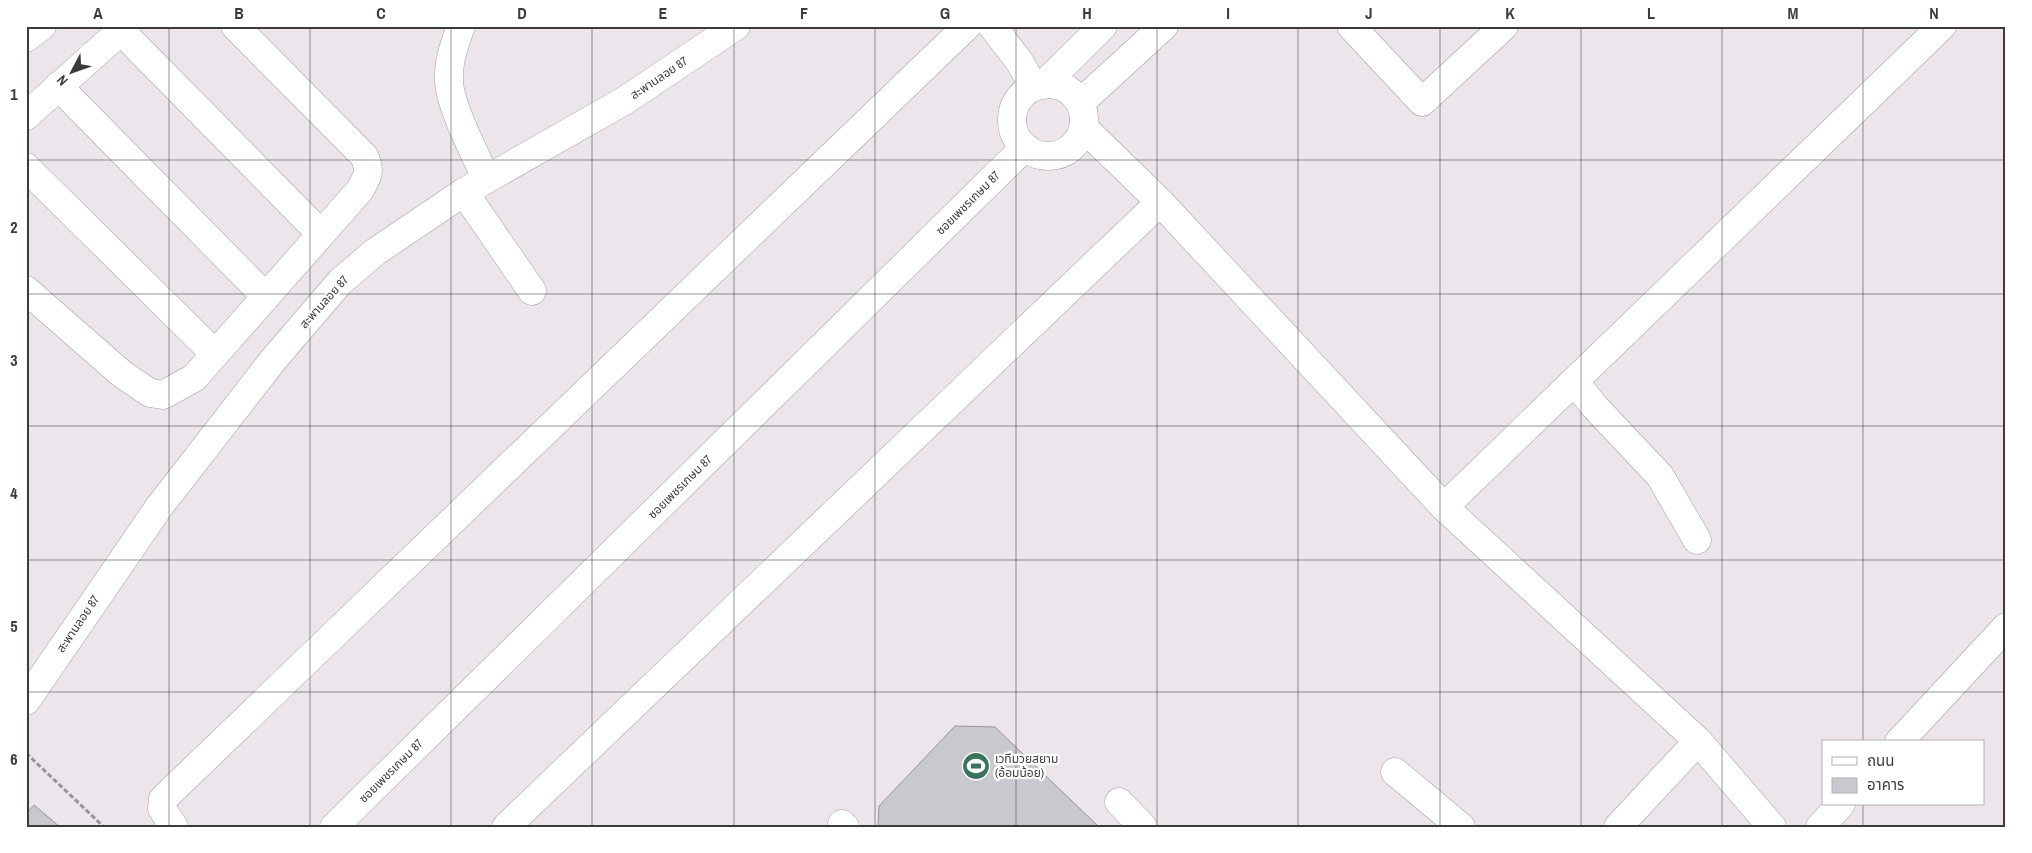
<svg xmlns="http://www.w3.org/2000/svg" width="2032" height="853" font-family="'Archivo Narrow','Noto Sans Thai',sans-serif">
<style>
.building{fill:#c9c8cf;stroke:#96959b}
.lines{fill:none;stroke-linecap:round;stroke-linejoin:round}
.minor-casing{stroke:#a49ea4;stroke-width:29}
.path{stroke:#989498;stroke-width:3;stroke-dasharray:5 2.5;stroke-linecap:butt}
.minor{stroke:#fff;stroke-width:28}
.grid{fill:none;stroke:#3c3a3c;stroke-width:1;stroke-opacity:0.55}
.labels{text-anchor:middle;stroke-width:4.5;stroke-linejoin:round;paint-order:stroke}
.street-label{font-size:12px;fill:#3c3a3c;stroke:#fff}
.poi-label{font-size:12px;fill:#3c3a3c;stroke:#fff;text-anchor:start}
.neatline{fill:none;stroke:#3c3a3c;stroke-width:2}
.grid-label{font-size:16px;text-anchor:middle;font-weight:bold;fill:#3c3a3c}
</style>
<rect width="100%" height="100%" fill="#ece6ec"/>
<g class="building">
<polygon points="955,726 995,727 1099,827 878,827 879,806"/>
<polygon points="34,805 60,827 26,827 26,814"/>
</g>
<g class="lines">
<g class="minor-casing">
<g id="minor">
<path d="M461,26C455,43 448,61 449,80C449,104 475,154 486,178"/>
<polyline points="992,26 1019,61 1034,87"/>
<polyline points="1351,26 1422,102 1504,26"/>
<polyline points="121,31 321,234"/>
<polyline points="26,38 42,26"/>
<circle cx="1048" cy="120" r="36"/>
<polyline points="1043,85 1103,26"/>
<polyline points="58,86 266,297"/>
<polyline points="1080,103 1164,26"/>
<polyline points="26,116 126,26"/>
<polyline points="1084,128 1160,202 1444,507 1698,741 1772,827"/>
<polyline points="26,167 215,354"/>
<polyline points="464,192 532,291"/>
<path d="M26,290L122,374L150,393L163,395L194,378L360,190C368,176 371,171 364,156L235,26"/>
<polyline points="1574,381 1595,407 1660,476 1697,540"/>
<polyline points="1444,507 1942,26"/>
<polyline points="26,701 159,507 274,359 340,282 375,252 464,192 624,101 736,26"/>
<polyline points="1899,742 2006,627"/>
<polyline points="1395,772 1461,827"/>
<polyline points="1119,802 1143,827"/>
<polyline points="842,824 845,827"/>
<polyline points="174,827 162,809 163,799 967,26"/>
<polyline points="334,827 1025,147"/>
<polyline points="506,827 1160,202"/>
<polyline points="1618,827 1698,741"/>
<polyline points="1820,827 1841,804"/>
</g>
</g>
<polyline class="path" points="26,753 104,827"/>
<use href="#minor" class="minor"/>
</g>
<path class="grid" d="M169,26V827M310,26V827M451,26V827M592,26V827M734,26V827M875,26V827M1016,26V827M1157,26V827M1298,26V827M1440,26V827M1581,26V827M1722,26V827M1863,26V742M26,160H2006M26,294H2006M26,426H2006M26,560H2006M26,692H2006M1863,804V827"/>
<defs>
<g id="stadium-disc" transform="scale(1.4375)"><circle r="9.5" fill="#3a745e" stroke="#fff"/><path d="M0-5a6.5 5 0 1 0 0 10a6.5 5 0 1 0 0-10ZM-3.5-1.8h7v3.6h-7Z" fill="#fff"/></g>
</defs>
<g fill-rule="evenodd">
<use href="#stadium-disc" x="976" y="766"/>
</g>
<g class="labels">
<g class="street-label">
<text transform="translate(659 78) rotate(-34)" y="4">สะพานลอย 87</text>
<text transform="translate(968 203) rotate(-45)" y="4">ซอยเพชรเกษม 87</text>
<text transform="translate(324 302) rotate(-48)" y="4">สะพานลอย 87</text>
<text transform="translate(680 487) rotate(-45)" y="4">ซอยเพชรเกษม 87</text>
<text transform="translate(78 624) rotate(-56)" y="4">สะพานลอย 87</text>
<text transform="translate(391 771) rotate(-45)" y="4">ซอยเพชรเกษม 87</text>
</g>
<g class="poi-label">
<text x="995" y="763">เวทีมวยสยาม<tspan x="995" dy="14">(อ้อมน้อย)</tspan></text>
</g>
</g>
<rect width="2032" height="853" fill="none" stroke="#ffffff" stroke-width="55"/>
<rect x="1822" y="740" width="162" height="65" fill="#ffffff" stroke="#b1b0b1"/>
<rect x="1832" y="757" width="25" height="8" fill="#ffffff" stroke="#b1b0b1"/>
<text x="1867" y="766" font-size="15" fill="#3c3a3c">ถนน</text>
<rect x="1832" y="778" width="25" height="15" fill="#c9c8cf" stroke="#b1b0b1"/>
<text x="1867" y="790" font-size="15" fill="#3c3a3c">อาคาร</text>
<g transform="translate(72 72) rotate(229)" stroke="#ffffff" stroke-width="4" paint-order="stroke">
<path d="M0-4L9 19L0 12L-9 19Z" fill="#3c3a3c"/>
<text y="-8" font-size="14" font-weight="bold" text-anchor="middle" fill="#3c3a3c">N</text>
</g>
<rect x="28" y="28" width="1976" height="798" class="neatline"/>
<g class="grid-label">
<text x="98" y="19">A</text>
<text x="239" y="19">B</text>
<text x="381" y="19">C</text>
<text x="522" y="19">D</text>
<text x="663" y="19">E</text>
<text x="804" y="19">F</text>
<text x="945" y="19">G</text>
<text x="1087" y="19">H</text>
<text x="1228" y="19">I</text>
<text x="1369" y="19">J</text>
<text x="1510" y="19">K</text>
<text x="1651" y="19">L</text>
<text x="1793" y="19">M</text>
<text x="1934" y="19">N</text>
<text x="14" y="100">1</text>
<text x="14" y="233">2</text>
<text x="14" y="366">3</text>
<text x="14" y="499">4</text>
<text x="14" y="632">5</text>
<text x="14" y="765">6</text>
</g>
</svg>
